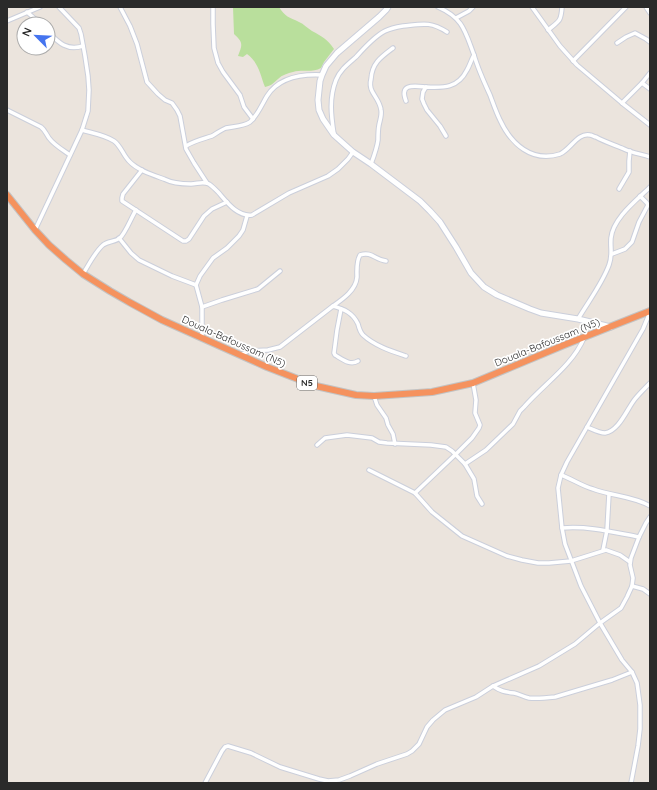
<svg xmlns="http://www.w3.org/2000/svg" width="657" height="790" font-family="Quicksand,sans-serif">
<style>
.green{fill:#b9df9c}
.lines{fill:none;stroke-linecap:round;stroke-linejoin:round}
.street-casing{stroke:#cbcfdb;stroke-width:5.5}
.secondary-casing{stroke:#cbcfdb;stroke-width:7}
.highway-casing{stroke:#c3c3c3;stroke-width:8}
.street{stroke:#fff;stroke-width:3.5}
.secondary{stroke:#fff;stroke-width:5}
.highway{stroke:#f5925e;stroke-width:6}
.labels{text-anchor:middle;stroke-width:3.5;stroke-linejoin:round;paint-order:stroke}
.shield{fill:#fff;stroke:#6a6a6a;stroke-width:1}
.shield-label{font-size:9px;font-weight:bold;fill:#2a2a2a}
.street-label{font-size:10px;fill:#2a2a2a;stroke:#fff}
</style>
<rect width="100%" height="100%" fill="#ebe4dd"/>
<path class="green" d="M233,7H279C285,17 289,17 299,22C304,24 307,28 312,31C323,37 327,39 334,49L324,62L321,68C313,73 302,69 293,72C288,73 282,75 278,79C273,83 273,85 265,87C260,74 259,63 247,54L243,57L238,56C242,45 244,43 234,34Z"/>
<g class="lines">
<g class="street-casing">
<g id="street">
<polyline points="120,7 130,26 137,44 147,82 158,94 165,100 172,103 177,110 180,116 186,149 194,163 207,183"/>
<polyline points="213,7 213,24 214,48 218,63 223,72 240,95 244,107 253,119"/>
<path d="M438,7C463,18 465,31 474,55C471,60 470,65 467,70C458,88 444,88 426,87L423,92L422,99L424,104L427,110L440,126L446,136"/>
<polyline points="532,7 560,46 577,65 622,103 650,125"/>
<polyline points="646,7 650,13"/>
<polyline points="27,12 41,24"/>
<polyline points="456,18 469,11 473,7"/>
<polyline points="7,21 40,7"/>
<path d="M548,30C559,21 561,22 562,7"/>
<path d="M48,32C59,43 67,51 83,46"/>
<polyline points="617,43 626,37 635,33 646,39 650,42"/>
<path d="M474,55C478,69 484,82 490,95C493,103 496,112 500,120C511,144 532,163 560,154C570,150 578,132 590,135C592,135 594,137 596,137C605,142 615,145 624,149C632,153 641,154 650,157"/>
<polyline points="573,61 626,7"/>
<polyline points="642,83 650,89"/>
<path d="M406,101C399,83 414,86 426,87"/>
<polyline points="622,103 642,83 650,73"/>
<path d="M7,110L41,127C45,130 46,134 49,138C54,145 63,150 70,155"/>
<path d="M82,130C92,133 105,135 114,141C121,146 123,155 129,161C137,170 153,175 164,179C172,183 181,184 191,184C197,184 203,181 209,184C212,186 215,189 218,192C226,201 237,217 252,215L289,193L328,176L338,169L348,159L353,152"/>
<path d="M334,134C331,115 329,98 336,80C340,70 348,64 356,57C364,48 375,36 385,31C391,28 397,27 403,26C422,24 430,21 447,32"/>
<path d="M186,146C194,141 203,139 212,136C217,133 221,130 226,128C234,126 242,127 250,122C258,115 262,104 267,96C279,77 302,74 322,75"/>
<path d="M371,164C374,156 377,148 378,140C378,135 378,130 379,125C380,120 382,115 381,110C380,102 375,97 372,91C370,87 370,83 371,79C372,63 381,57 393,48"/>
<polyline points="142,170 123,194 122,198 122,201 183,241 186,241 189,239 204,216 212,209 227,202"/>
<polyline points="619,189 629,172 629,161 630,151"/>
<polyline points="35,230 82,130 88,111 89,90 88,76 85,56 81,34 79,28 59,7"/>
<polyline points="119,238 131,253 139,260 172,276 196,285"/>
<polyline points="612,254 625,249 632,242 639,222 648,205 647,203 640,196"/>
<path d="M83,274C89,264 95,252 103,245C108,241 115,242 120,238C126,232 131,218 136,210"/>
<path d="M333,306C343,299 356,290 357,277C357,270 356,262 360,255C372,251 375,260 386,261"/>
<polyline points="202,307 222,300 258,289 280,271"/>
<path d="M341,309L337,330L334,353L335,355C342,359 350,366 358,361"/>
<path d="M578,319C588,302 602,284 609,265C613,254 610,249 611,238C613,218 637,200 650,187"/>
<polyline points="202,338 202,307 196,285 200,276 213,258 227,248 239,236 243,230 247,216"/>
<path d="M240,355L249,351L268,350L280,347L333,306C344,309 353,313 358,324C359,328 360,332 363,335C375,346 391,351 406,356"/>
<polyline points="374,396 377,405 386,418 388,425 393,434 395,444"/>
<path d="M587,427C592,429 599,433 605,433C619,431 627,409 635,399C640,393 645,388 650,383"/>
<polyline points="317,445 325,438 347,435 372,438 379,442 387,443 431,445 446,447 452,451 465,464 474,479 477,496 482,504"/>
<path d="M465,464L486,450L513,424L520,411L524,407C544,384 572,366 584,338"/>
<polyline points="369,470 415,493 432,512 462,536 507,556 522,560 538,563 549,563 571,561 606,550 620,555 630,562"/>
<path d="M561,475C572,479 582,486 593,489C611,496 633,496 650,506"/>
<polyline points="415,493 456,454 472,438 479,428 480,425 475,413 476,400 473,383"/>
<path d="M562,528C590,526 612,532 639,537L646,523L650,517"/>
<polyline points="603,550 607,530 609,494"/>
<polyline points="632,586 643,589 650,594"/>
<path d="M493,686C500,691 505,692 514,693C519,694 524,697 529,698C537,699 546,698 555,697L612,680L632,672"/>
<polyline points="205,783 222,751 225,747 228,746 251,753 280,767 319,779 328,781 339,780 350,776 377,764 407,754 412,751 419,744 427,727 433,720 445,710 476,697 493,686 539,666 575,644 600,623 621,608 627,597 632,586 633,578 630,565 631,558 639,537"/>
<polyline points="631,783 638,746 640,729 640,705 638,690 637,683 632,672 622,660 600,623 581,586 565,544 562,528 558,488 561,475 567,462 643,329 650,312"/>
</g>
</g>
<g class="secondary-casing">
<polyline id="secondary" points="388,7 386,10 379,17 337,53 326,66 322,75 320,81 318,100 319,110 323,119 334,135 353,152 371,164 420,201 430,211 440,222 456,247 471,273 484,287 497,295 530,309 541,313 578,319 611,327"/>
</g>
<g class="highway-casing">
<polyline id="highway" points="7,195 35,230 49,245 66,260 83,274 110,291 129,302 162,320 267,367 316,386 356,395 374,396 432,392 473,383 564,345 650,311"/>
</g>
<use href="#street" class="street"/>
<use href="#secondary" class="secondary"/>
<use href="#highway" class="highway"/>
</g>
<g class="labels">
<rect class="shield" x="297" y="376" width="20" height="14" rx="3"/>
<g class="shield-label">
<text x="307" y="386">N5</text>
</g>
<g class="street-label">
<text transform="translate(234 341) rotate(24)" y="4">Douala-Bafoussam (N5)</text>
<text transform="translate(547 342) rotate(-22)" y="4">Douala-Bafoussam (N5)</text>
</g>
</g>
<rect width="657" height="790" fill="none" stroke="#2a2a2a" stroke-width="16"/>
<g transform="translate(36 36) rotate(294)"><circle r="19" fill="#ffffff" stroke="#aaaaaa"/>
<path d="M0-3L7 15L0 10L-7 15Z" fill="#4574ef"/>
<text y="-6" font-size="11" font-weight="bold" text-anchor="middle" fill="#2a2a2a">N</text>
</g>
</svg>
